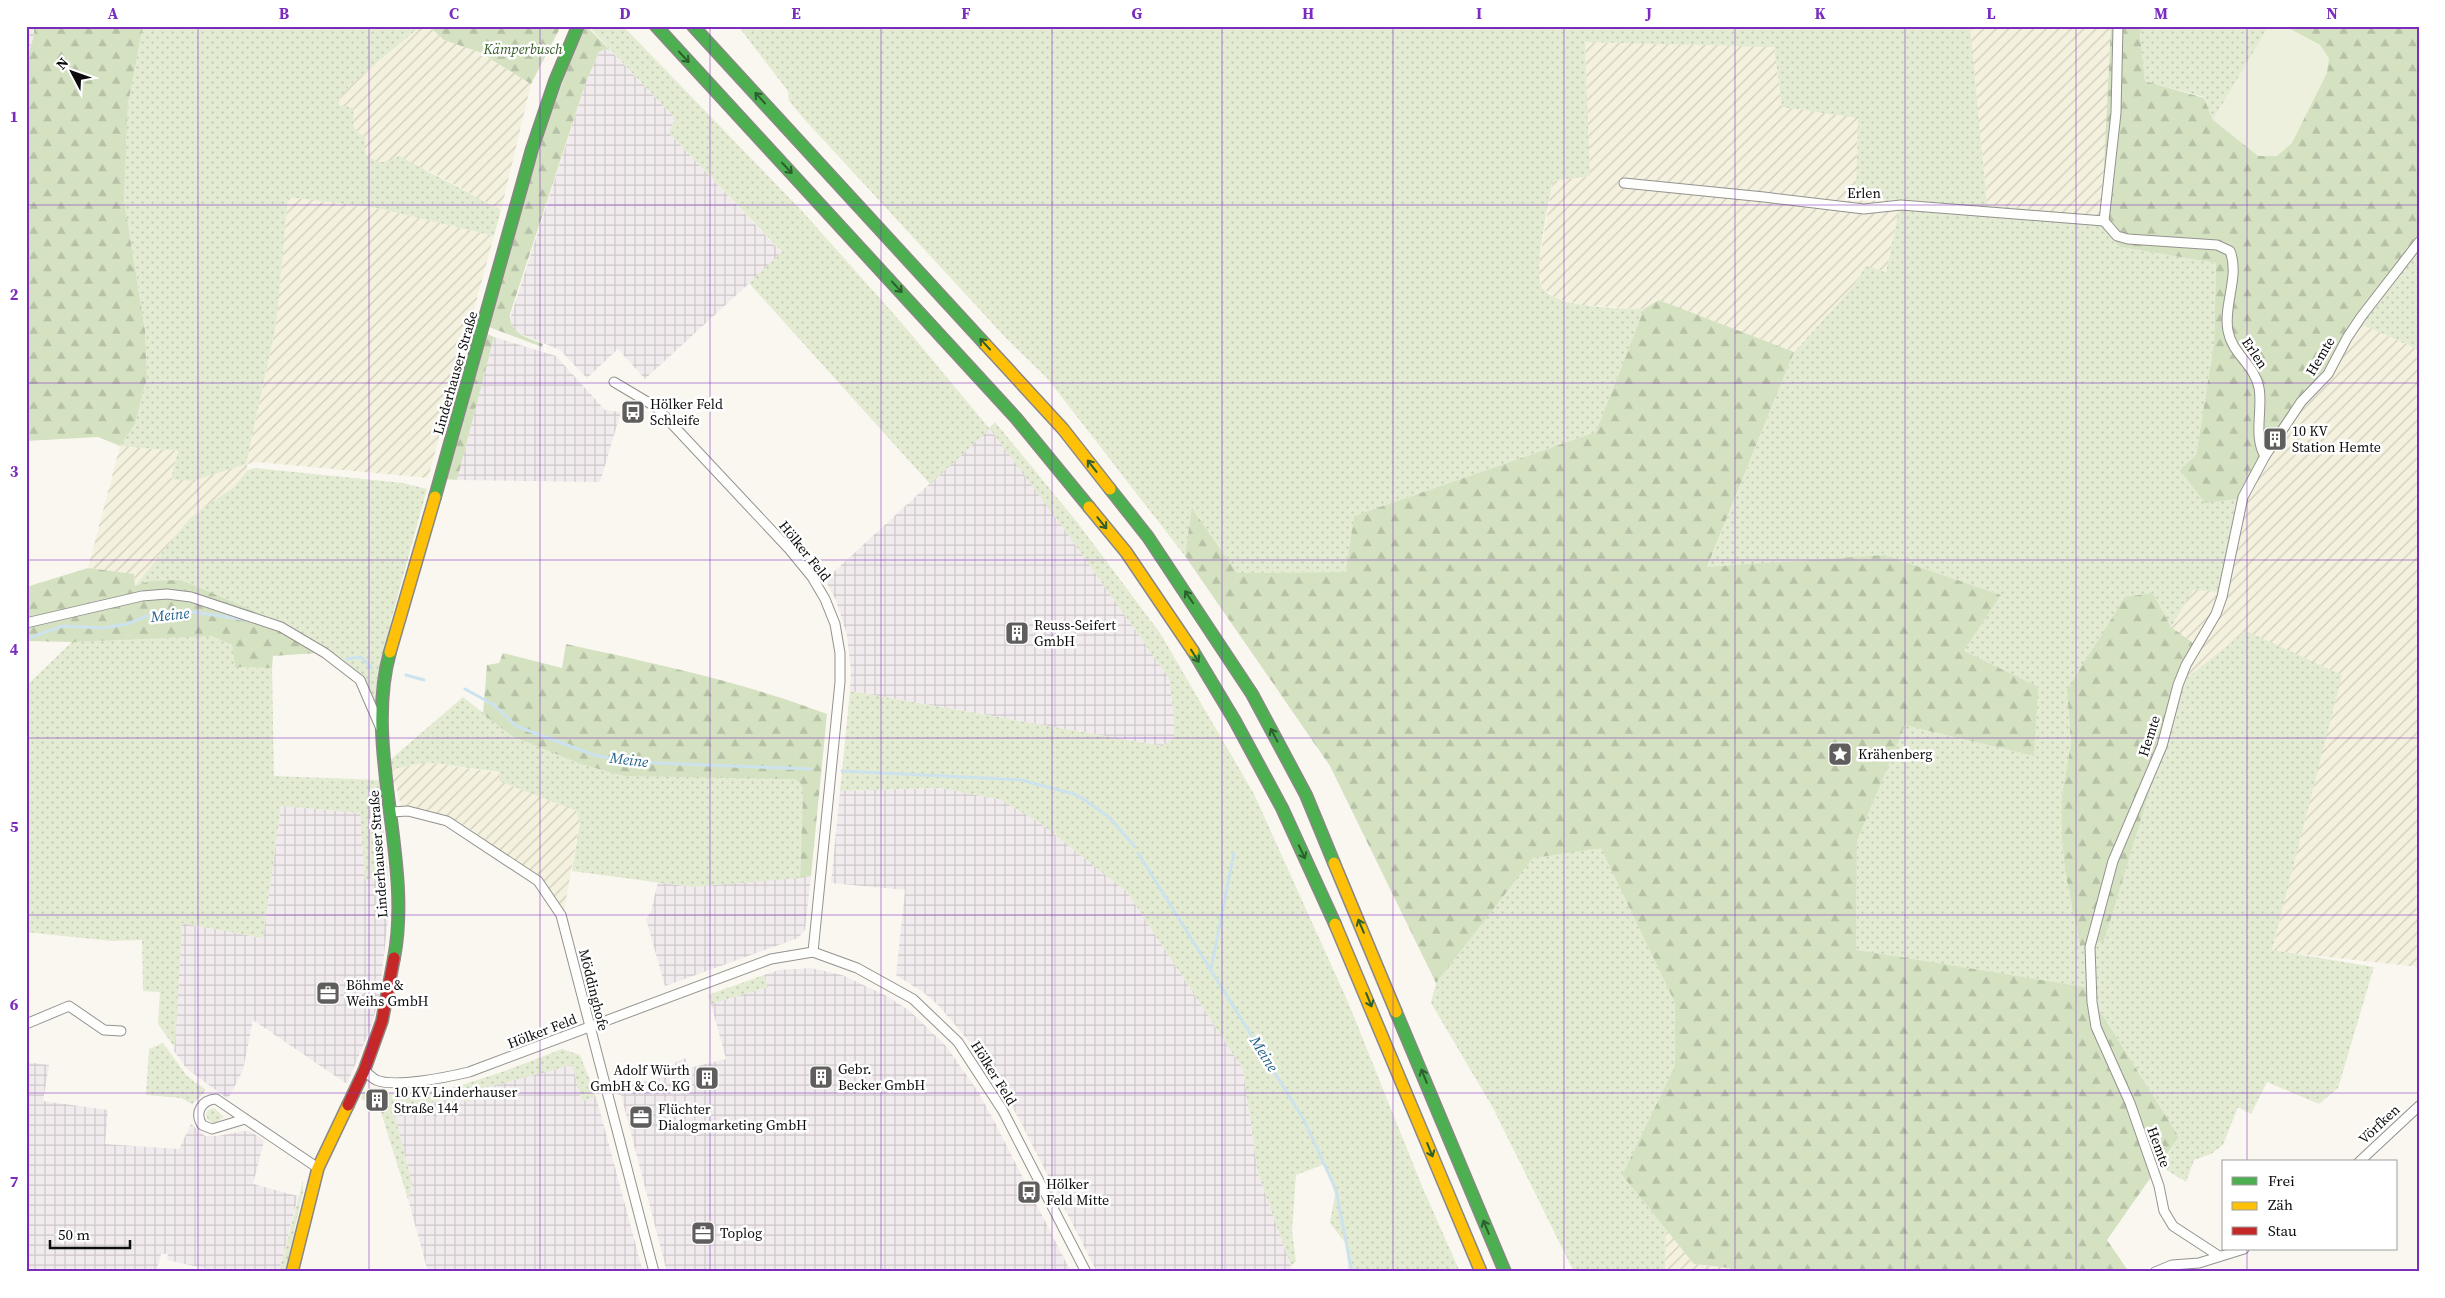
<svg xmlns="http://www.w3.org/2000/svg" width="2445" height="1298" font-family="'Source Serif 4',serif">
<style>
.industrial{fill:url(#industrial-grid)}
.farmland{fill:url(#farmland-furrows)}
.grass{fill:url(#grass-dots)}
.forest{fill:url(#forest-firs)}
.pitch{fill:#ecf0dc}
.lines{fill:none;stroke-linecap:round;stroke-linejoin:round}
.stream{stroke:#cce3ee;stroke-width:3}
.street-casing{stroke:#93928f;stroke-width:11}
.fast-casing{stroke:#8a8885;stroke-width:14}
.slow-casing{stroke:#8a8885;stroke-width:14}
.jam-casing{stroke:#8a8885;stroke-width:14}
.street{stroke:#fefefd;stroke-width:9}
.fast{stroke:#4caf50;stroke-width:11}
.slow{stroke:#ffc107;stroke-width:11}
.jam{stroke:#c62828;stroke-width:11}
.oneway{stroke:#2c5e2e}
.grid{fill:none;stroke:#7b2cbf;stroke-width:1;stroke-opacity:0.55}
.labels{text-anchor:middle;stroke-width:5;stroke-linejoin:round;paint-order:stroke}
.park-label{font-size:14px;font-style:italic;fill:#325b25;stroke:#fff}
.street-label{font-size:14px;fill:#0c0c0c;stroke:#fff}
.poi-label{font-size:14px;fill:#0c0c0c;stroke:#fff;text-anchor:start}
.water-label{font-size:15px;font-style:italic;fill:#26638d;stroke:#fff}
.neatline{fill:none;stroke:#7b2cbf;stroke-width:2}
.grid-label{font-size:16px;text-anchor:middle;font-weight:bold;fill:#7b2cbf}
</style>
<defs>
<pattern id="industrial-grid" width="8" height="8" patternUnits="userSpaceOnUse" patternTransform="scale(1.25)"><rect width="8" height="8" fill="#f1ebed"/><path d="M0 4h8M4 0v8" fill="none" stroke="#cdc8ca"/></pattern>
<pattern id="farmland-furrows" width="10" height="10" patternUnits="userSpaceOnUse" patternTransform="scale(1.25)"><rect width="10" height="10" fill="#f4f1de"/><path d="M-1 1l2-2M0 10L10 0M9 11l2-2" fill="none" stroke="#d0cdbd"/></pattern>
<pattern id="grass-dots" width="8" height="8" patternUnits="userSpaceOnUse" patternTransform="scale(1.25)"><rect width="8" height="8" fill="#e3ebd3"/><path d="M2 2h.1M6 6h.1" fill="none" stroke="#c2c8b4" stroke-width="1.8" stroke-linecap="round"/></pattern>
<pattern id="forest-firs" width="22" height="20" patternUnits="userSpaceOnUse" patternTransform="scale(1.25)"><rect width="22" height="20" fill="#d5e2c2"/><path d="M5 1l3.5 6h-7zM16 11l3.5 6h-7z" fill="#b6c1a6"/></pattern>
</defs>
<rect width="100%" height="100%" fill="#faf7f0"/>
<g class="industrial">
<polygon points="26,26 34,26 34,35 26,63"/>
<polygon points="606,49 611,51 675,118 669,133 782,253 645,379 618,349 587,378 560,350 519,333 513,329 509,322 586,82 599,52"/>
<polygon points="494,337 556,356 605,410 621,412 600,482 457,480"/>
<polygon points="990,428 1062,526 1169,678 1174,716 1174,737 1162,746 850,691 851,672 847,635 836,600 825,580"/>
<polygon points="941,788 1001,800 1040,823 1127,892 1243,1069 1258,1173 1293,1272 1097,1272 1018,1117 985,1060 939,1006 923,992 896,975 905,890 831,883 840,791"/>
<polygon points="281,806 360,813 365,880 387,878 389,912 379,998 371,1027 347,1084 253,1020 243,1070 228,1099 187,1069 174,1051 182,923 263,938"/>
<polygon points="811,876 805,930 798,938 665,986 646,919 651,911 658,882 692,887"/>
<polygon points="811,968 842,975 887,996 910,1011 946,1046 977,1090 992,1117 1071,1272 667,1272 621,1095 618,1095 617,1089 676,1073 675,1062 685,1058 689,1068 726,1059 711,1004 767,987 764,975 779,970"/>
<polygon points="26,1062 49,1065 43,1101 108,1110 105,1144 179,1149 191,1124 205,1136 218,1136 243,1131 250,1131 264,1141 253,1184 298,1196 279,1272 221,1272 167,1260 168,1254 161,1254 156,1272 26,1272"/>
<polygon points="572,1064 582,1101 596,1096 643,1272 428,1272 408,1199 412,1184 394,1112 447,1099 454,1105 449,1088 462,1085 465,1102 469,1092"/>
</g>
<g class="farmland">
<polygon points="421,26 429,26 444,40 479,52 531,84 501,210 428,170 389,163 378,163 371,159 365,153 365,138 354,128 353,108 339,105 340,97 350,85"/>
<polygon points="1970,26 2111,26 2102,216 1987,205"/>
<polygon points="1585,42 1774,46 1782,107 1858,117 1857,198 1901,200 1886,272 1866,267 1852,288 1794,352 1659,300 1644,309 1583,305 1555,298 1542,287 1538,269 1553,181 1590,176"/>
<polygon points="288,197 377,208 494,236 428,478 258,462 247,464 248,470 234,487 190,518 135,586 134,574 88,568 120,446 178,451 171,478 246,464 276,326"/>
<polygon points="2359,323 2419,350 2419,967 2272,951 2341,675 2183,681 2171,627 2243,498"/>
<polygon points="426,762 499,773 499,781 576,811 580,820 564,911 536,877 466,826 441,814 401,806 396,786 392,783 390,770"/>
<polygon points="1666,1229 1694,1264 1765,1272 1665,1272"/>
</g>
<g class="grass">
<path d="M143,26H421L350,85L340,97L339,105L353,108L354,128L365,138V153C377,165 386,164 399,156L501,210L494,236L377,208L288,197L276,325L246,464L192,481L171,479L178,451L120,446L135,424L147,377L145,330L124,200L128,104Z"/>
<polygon points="588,26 623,26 802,211 900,321 989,428 995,422 1077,522 1160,633 1254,794 1348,1002 1422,1186 1460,1272 1349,1272 1346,1244 1330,1223 1335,1194 1325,1164 1296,1175 1292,1231 1296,1261 1291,1266 1258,1173 1243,1069 1127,892 1040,823 1001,800 941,788 840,791 850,691 1162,746 1174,737 1174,716 1169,678 1062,526 990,429 930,484 749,283 782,252 669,133 675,118"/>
<path d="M738,26H1970L1987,205L2102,216V227L2120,247L2216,263L2214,343L2196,454L2243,498L2223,592L2193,590L2171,627L2153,593L2067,690L2071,743L2062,795V841L2065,871L2080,946L2104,940L2183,681L2246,631L2342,675L2272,950L2374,967L2338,1088L2319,1104L2267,1082L2251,1114L2238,1107L2223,1145L2211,1154L2194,1160L2186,1182L2160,1166L2179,1137L2085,987L1856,951L1857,841L1905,724L2034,756L1964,651L2001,595L1885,555L1707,568L1794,352L1852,288L1866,266L1886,272L1901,200L1856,198L1858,118L1782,107L1774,47L1585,42L1590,176L1553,181C1549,201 1533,272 1542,287C1555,309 1621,308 1644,309L1596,432L1354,516L1347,572L1237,573L1193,509L1185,556L1047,378L1006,338L805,120L789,101L788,91Z"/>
<polygon points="2142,26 2269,26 2213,120 2204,97 2145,81 2140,34"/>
<polygon points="2419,247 2419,350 2359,323"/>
<polygon points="255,468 403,483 427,489 391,620 378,715 371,693 362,677 331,651 295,630 181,580 135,586 190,518 234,487 248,470"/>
<polygon points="181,635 211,636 232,645 235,667 272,668 274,776 379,780 388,876 365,880 360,813 281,806 263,938 182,923 175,1048 158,1024 160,992 143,991 142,940 111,941 26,932 26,686 72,642"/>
<polygon points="463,697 512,736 795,779 801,784 803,791 800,878 692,887 572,871 580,821 576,811 499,781 499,772 426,762 390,770 390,760"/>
<polygon points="1601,847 1675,1003 1675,1066 1622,1175 1666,1229 1665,1272 1574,1272 1493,1108 1431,1003 1436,983 1533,857"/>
<polygon points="764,975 768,987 711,1004 708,995"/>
<polygon points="163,1043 187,1076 205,1089 205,1092 192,1104 181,1098 146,1095 149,1049"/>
<polygon points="562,1049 580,1055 596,1096 582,1101 572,1065 470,1092 471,1100 465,1102 462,1085 505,1071"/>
<path d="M449,1088L454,1106L449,1107L446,1099L394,1112L412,1184L408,1199L379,1106L361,1099L363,1092L368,1089C394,1098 421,1093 449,1088Z"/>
<polygon points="214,1108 224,1117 215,1123 208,1120 206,1115 208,1110"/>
<polygon points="303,1181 303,1192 285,1272 279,1272"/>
</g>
<g class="forest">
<polygon points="34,26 143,26 128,104 124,200 145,330 147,377 135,424 120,446 98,437 26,441 26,63 34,35"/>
<polygon points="429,26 561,26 531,84 479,52 444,40"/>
<path d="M586,26L611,51L606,49L599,52L586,82L510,314C508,333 529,338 543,344L542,347L489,327C518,226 542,122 586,26Z"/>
<polygon points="2111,26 2142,26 2140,34 2145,81 2204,98 2213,120 2320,45 2284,26 2419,26 2419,247 2334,354 2243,498 2205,503 2180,470 2196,455 2214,343 2216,263 2120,247 2101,227"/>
<polygon points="1659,300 1794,352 1707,567 1885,555 2001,595 1964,651 2038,687 2034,756 1905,725 1857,841 1856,950 2085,987 2179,1137 2107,1240 2129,1272 1765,1272 1694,1264 1622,1175 1675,1066 1675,1003 1601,848 1533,858 1436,983 1330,766 1185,556 1192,508 1237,573 1346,572 1354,516 1596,432 1644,309"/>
<polygon points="487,334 494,337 457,480 445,479"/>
<polygon points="88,568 134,574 135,586 150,581 181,580 266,616 277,630 317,653 273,656 272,668 235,667 232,645 211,636 72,642 26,641 26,587"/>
<polygon points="2153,593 2171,627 2197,646 2183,681 2104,941 2080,946 2065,871 2062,841 2062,795 2071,743 2067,690 2125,597"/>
<path d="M566,644C653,663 743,682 827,714L811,876L800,878L803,791L801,784L795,779L625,776L581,764L512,736L483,714L487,665L499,663L503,653L562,668Z"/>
</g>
<polygon class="pitch" points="2269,26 2284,26 2320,45 2329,58 2327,73 2292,143 2277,156 2258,156 2213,120"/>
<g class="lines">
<g class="stream">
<polyline points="26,639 63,626 103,628 127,624 150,615 193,612 248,620"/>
<polyline points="347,659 361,657 372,668"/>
<polyline points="406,675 424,680"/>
<polyline points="465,689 494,705 516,726 594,755 628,762 811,769"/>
<polyline points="842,771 1021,780 1074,794 1085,800 1110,818 1135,847"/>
<polyline points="1138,853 1304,1120 1336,1190 1352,1272"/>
<polyline points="1211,969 1234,853"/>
</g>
<g class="street-casing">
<g id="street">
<path d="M2118,26L2116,113L2104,221L2117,236L2128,239L2217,245L2230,251C2240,276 2223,305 2228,331C2232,354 2255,365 2259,388C2263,409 2253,437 2265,456"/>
<polyline points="1624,183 1764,197 1864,209 1901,205 2104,221"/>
<polyline points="614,382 656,407 789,549 812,577 825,599 835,624 840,653 840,682 813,952"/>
<polyline points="26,623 142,596 167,594 191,597 281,627 325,653 360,680 382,731"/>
<polyline points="391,812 408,811 447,821 538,881 561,915 654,1272"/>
<polyline points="26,1024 69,1006 104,1030 121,1031"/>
<path d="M364,1071C368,1073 372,1078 376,1080C395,1088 448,1077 469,1072L771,959L813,952L857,968L913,999L958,1042L1003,1111L1086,1272"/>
<path d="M245,1119L212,1129L202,1125C194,1112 202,1100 216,1099L318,1168"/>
<polyline points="2359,1162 2419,1106"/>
<polyline points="2219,1256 2173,1226 2164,1211 2159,1186 2130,1103 2096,1027 2092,1002 2090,947 2113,861 2162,746 2178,685 2186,665 2216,614 2222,597 2243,497 2265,456 2301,402 2328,374 2347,338 2361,317 2419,242"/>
<polyline points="2155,1272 2172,1265 2199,1263 2244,1249"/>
</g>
</g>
<g class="fast-casing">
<g id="fast">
<polyline points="656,26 1016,418 1089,507"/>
<polyline points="693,26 985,344"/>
<polyline points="1110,489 1148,537 1252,694 1306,795 1334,863"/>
<polyline points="435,497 532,149 555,81 578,26"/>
<polyline points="1193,651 1235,721 1282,808 1335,924"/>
<path d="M390,652C363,748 413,860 394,958"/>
<polyline points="1396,1012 1505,1272"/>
</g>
</g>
<g class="slow-casing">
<g id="slow">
<polyline points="985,344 1063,429 1110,489"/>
<polyline points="1089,507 1126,552 1193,651"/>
<polyline points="390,652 435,497"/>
<polyline points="1334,863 1396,1012"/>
<polyline points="1335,924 1481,1272"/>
<polyline points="292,1272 318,1168 348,1105"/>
</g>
</g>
<g class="jam-casing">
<polyline id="jam" points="348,1105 364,1071 382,1021 394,958"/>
</g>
<use href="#street" class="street"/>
<use href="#fast" class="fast"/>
<use href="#slow" class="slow"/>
<use href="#jam" class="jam"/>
</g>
<defs><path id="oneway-shaft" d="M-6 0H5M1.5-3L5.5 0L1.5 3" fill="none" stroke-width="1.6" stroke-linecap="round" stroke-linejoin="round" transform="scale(1.25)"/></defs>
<g class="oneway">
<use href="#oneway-shaft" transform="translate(684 57) rotate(47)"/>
<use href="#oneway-shaft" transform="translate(760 98) rotate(-133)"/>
<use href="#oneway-shaft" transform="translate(787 168) rotate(47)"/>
<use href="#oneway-shaft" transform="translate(897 287) rotate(47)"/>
<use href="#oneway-shaft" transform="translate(985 344) rotate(-133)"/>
<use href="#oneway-shaft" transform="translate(1092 466) rotate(-128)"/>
<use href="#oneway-shaft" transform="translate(1102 523) rotate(51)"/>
<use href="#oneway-shaft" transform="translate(1189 597) rotate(-124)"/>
<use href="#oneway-shaft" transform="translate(1195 656) rotate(58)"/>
<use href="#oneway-shaft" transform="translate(1274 735) rotate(-118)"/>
<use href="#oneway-shaft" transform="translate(1302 852) rotate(65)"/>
<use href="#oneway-shaft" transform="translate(1361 926) rotate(-113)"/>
<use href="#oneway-shaft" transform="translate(1369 1000) rotate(68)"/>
<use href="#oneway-shaft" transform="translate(1424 1076) rotate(-112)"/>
<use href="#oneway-shaft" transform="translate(1430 1150) rotate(68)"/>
<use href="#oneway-shaft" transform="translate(1486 1227) rotate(-113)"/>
</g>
<path class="grid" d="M198,26V1272M369,26V1272M540,26V1272M710,26V1272M881,26V1272M1052,26V1272M1222,26V1272M1393,26V1272M1564,26V1272M1735,26V1272M1905,26V1272M2076,26V1272M2247,26V1162M26,205H2419M26,383H2419M26,560H2419M26,738H2419M26,915H2419M26,1093H2419M2247,1249V1272"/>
<defs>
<g id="bus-square" transform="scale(1.25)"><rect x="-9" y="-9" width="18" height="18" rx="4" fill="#5f5e5c" stroke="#fff"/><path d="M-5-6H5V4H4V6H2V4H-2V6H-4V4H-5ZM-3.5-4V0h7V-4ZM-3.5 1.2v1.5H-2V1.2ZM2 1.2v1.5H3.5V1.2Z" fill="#fff"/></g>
<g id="building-square" transform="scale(1.25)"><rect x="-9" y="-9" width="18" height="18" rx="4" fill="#5f5e5c" stroke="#fff"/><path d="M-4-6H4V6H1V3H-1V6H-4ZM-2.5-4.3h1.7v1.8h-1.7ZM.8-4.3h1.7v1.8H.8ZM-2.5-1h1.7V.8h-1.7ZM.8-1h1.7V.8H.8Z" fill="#fff"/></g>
<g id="sight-square" transform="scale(1.25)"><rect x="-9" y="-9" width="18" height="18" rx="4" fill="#5f5e5c" stroke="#fff"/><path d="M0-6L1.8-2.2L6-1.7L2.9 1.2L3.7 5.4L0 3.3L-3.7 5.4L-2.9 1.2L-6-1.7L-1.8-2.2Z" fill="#fff"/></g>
<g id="office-square" transform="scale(1.25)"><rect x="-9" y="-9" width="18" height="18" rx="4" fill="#5f5e5c" stroke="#fff"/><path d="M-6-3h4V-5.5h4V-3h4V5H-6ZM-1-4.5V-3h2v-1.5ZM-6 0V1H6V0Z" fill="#fff"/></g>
</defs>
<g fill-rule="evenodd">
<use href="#bus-square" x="633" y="412"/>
<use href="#building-square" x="2275" y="439"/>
<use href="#building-square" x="1017" y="633"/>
<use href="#sight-square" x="1840" y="754"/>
<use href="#office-square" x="328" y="993"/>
<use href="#building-square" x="821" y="1077"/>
<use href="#building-square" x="707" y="1078"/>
<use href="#building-square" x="377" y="1100"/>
<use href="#office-square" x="641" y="1117"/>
<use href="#bus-square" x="1029" y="1192"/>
<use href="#office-square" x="703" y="1233"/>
</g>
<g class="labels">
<g class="park-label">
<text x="523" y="54">Kämperbusch</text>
</g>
<g class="street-label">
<text x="1864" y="198">Erlen</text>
<text transform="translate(2255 353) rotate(56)" y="5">Erlen</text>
<text transform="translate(2320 356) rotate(-59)" y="5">Hemte</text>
<text transform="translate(455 373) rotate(-74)" y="5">Linderhauser Straße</text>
<text transform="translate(805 551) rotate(51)" y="5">Hölker Feld</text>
<text transform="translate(2149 736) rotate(-72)" y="5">Hemte</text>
<text transform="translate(378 854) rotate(-94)" y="5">Linderhauser Straße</text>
<text transform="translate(594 990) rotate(76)" y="5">Möddinghofe</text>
<text transform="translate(542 1031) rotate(-21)" y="5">Hölker Feld</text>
<text transform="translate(994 1073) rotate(58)" y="5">Hölker Feld</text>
<text transform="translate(2379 1124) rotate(-43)" y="5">Vörfken</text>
<text transform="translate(2159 1147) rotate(70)" y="5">Hemte</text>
</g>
<g class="poi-label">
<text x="650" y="409">Hölker Feld<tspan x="650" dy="16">Schleife</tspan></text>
<text x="2292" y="436">10 KV<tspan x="2292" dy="16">Station Hemte</tspan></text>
<text x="1034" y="630">Reuss-Seifert<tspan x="1034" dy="16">GmbH</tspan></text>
<text x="1858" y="759">Krähenberg</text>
<text x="346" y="990">Böhme &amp;<tspan x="346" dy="16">Weihs GmbH</tspan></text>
<text x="838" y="1074">Gebr.<tspan x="838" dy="16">Becker GmbH</tspan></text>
<text x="690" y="1075" text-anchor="end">Adolf Würth<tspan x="690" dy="16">GmbH &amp; Co. KG</tspan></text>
<text x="394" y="1097">10 KV Linderhauser<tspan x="394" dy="16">Straße 144</tspan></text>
<text x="658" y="1114">Flüchter<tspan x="658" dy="16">Dialogmarketing GmbH</tspan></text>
<text x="1046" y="1189">Hölker<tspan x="1046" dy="16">Feld Mitte</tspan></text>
<text x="720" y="1238">Toplog</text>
</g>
<g class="water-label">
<text transform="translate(170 615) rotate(-6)" y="5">Meine</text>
<text transform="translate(629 760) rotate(7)" y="5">Meine</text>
<text transform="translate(1264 1054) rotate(58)" y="5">Meine</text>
</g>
</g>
<rect width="2445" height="1298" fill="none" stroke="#ffffff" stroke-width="55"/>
<rect x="2222" y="1160" width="175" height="90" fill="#ffffff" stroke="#9e9e9e"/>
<rect x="2232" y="1177" width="25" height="8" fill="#4caf50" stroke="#9e9e9e"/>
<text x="2268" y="1186" font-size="15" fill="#0c0c0c">Frei</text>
<rect x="2232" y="1202" width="25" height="8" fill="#ffc107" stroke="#9e9e9e"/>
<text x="2268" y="1210" font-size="15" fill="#0c0c0c">Zäh</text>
<rect x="2232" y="1227" width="25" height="8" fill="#c62828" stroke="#9e9e9e"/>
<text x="2268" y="1236" font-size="15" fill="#0c0c0c">Stau</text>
<g transform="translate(72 72) rotate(311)" stroke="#ffffff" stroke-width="4" paint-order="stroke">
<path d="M0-4L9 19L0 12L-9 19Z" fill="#0c0c0c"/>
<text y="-8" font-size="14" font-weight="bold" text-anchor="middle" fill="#0c0c0c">N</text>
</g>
<path d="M50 1240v8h80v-8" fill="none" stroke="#0c0c0c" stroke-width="2.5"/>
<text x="58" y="1240" font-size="15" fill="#0c0c0c" stroke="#ffffff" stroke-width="4" paint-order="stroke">50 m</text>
<rect x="28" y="28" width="2390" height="1242" class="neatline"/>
<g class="grid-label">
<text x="113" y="19">A</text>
<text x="284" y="19">B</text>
<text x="454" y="19">C</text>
<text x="625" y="19">D</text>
<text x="796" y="19">E</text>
<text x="966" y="19">F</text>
<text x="1137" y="19">G</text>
<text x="1308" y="19">H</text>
<text x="1479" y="19">I</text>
<text x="1649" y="19">J</text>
<text x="1820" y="19">K</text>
<text x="1991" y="19">L</text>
<text x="2161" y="19">M</text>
<text x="2332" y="19">N</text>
<text x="14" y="122">1</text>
<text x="14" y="300">2</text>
<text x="14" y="477">3</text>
<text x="14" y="655">4</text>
<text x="14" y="832">5</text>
<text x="14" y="1010">6</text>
<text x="14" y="1187">7</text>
</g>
</svg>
